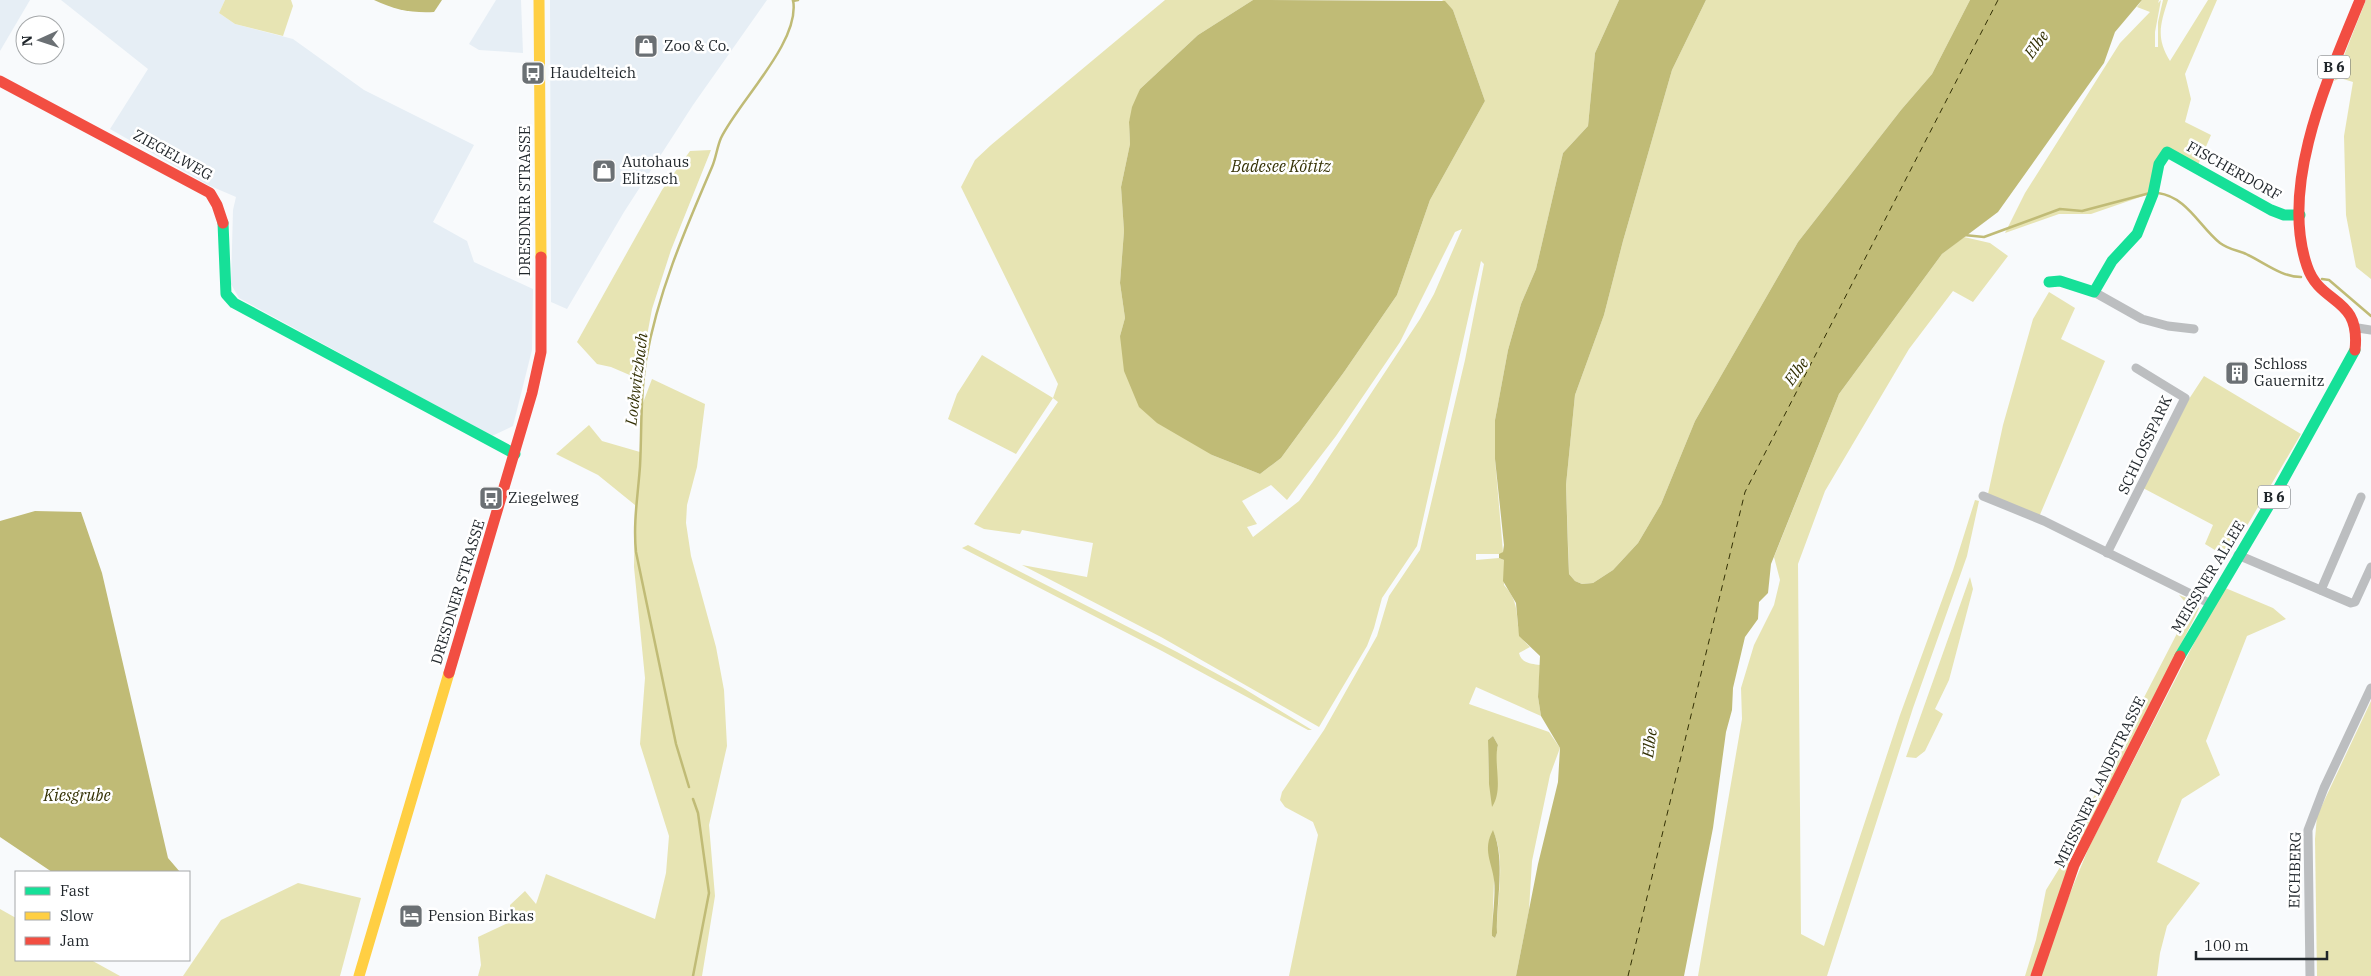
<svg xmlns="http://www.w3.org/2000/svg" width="2371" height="976" font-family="'IBM Plex Serif',serif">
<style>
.built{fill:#e6eef5}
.green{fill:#e7e4b3;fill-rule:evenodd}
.water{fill:#c0bb76}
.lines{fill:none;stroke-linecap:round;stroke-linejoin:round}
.stream{stroke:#c0bb76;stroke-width:2.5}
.ferry{stroke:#333004;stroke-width:1;stroke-dasharray:6 5;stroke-linecap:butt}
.street{stroke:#bcbec0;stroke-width:9}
.fast{stroke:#16e098;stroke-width:11}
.slow{stroke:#ffcf43;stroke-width:11}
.jam{stroke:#f24e42;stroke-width:11}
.labels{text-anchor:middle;stroke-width:5;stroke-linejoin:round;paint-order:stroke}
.shield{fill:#fff;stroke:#62666a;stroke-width:1}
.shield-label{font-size:14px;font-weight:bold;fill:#1f252a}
.poi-label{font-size:15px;fill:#1f252a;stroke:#fff;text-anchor:start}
.street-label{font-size:15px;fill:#1f252a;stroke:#fff}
.water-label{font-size:16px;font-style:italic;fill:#333004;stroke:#fff}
</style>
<rect width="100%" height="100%" fill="#f8fafc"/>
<g class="built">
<polygon points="0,0 30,0 0,51"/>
<polygon points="61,0 225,0 219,13 235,24 293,39 364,90 474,145 433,222 467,241 474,262 533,289 532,350 513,426 492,436 239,298 231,284 233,210 236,197 208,185 110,129 148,69"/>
<polygon points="496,0 521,0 523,53 479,50 469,44"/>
<polygon points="550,0 767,0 693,105 624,212 567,309 551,302"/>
</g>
<g class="green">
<polygon points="225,0 291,0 293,6 283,36 235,24 219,13"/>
<path d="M1165,0H1253L1198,35L1140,89L1129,122L1130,144L1121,187L1124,231L1120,283L1125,318L1120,336L1212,455L1260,474L1281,458L1344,372L1397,295L1430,200L1485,101L1453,10L1442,0H1619L1595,53L1588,126L1563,153L1536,269L1521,304L1508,350L1495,420V459L1503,552L1502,554H1476V560L1499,558L1504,560V585C1527,610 1508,629 1530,647L1519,653C1521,663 1531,664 1540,665L1538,697L1541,716L1476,687L1469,704L1549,732L1560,748L1550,775L1532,861L1529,910L1516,976H1289L1318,835L1313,822L1285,807L1280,800L1282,792L1324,730L1377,636L1389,596L1420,550L1465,360L1484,264L1481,261L1417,546L1382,598L1374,628L1367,646L1319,727L1161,637L1022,565L1087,577L1093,543L1022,530L1020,534L984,529L974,524L1058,402L1053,398L1016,454L948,419L957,394L982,355L1053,398L1058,384L961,187L975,160L991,145ZM1462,229L1434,294L1420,319L1312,483L1299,501L1253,537L1247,527L1257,524L1242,501L1271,485L1287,500L1336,436L1400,342L1455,232ZM1493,736L1498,745L1489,784L1488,740ZM1493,831C1507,860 1496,902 1497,933L1495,938L1492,936L1494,881Z"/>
<polygon points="1706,0 1970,0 1932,74 1901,110 1798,242 1695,421 1661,504 1638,543 1613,570 1593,583 1582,584 1575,581 1569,574 1566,485 1575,395 1604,315 1623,241 1672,70"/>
<path d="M2142,0H2159L2158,3L2161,0L2155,32V47H2158V22L2163,0H2168C2160,25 2156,38 2170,61L2208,0H2217L2185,74L2191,99L2185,122L2211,135L2198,165L2169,149L2149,194L2091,214H2059L2005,233L2025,193L2120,43L2150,12L2137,7Z"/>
<polygon points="2366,0 2371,0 2371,279 2356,267 2346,215 2344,136 2353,82 2340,78 2334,81"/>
<polygon points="711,150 671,250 652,309 639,379 611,367 597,364 577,342 662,190 690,151"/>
<polygon points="1964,237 1990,243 2008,256 1973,302 1953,291 1909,349 1825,491 1798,564 1801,934 1824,946 1900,715 1953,570 1975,500 1979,501 1967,556 1913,708 1827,976 1698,976 1742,719 1741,688 1754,645 1774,605 1780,580 1774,557 1839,394 1942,254"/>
<polygon points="2049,292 2075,308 2061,339 2105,361 2039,517 1988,494 2003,425 2033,319"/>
<polygon points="2204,376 2301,434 2228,558 2205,544 2213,525 2143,488 2189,399"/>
<polygon points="652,379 705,404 697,467 687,505 686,523 691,556 716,647 724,690 727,746 709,825 715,896 702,976 478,976 481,965 478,937 512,921 510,905 525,891 536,904 546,874 655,919 666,873 669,836 640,744 645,678 634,567 635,505 598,475 556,454 589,425 602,441 640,452 641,408"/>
<polygon points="968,545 1177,652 1243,688 1312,730 1308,730 1162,651 962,548"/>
<polygon points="1970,577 1973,589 1949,680 1935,709 1943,714 1925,751 1916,758 1906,757"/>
<polygon points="2223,587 2273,608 2286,619 2247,636 2206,741 2220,775 2182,799 2157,862 2200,883 2167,926 2160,953 2157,976 2041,976 2062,913 2089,847"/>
<polygon points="2179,595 2197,602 2199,608 2195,617 2165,675 2031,976 2025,976 2036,940 2046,890 2062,864 2105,773 2186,616 2186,603"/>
<polygon points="2371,701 2371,976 2317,976 2315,839 2317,816"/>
<polygon points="298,883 361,898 340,976 183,976 221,920"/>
<polygon points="0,909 16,918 16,960 91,960 120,976 0,976"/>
</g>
<g class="water">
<path d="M374,0H442L434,12C411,13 395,10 374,0Z"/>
<polygon points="1253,0 1445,1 1453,10 1485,101 1430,200 1397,295 1344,372 1281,458 1260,474 1212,455 1157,423 1139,407 1124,371 1120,336 1125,318 1120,283 1124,231 1121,187 1130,144 1129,122 1132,107 1140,89 1198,35"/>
<polygon points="1619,0 1706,0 1672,70 1623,241 1604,315 1575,395 1566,485 1568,549 1569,574 1575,581 1582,584 1593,583 1613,570 1638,543 1661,504 1695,421 1798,242 1901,110 1932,74 1970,0 2142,0 2115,32 2104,63 1998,212 1942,254 1839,394 1771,564 1768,593 1759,602 1758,619 1745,637 1733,688 1732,710 1726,732 1713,828 1684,976 1516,976 1538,864 1558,782 1560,748 1541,716 1538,697 1540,656 1519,636 1516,603 1503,581 1504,560 1499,558 1499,554 1503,552 1504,545 1495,459 1495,420 1508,350 1521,304 1536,269 1563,153 1588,126 1595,53"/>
<polygon points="35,511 81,512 102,573 168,858 180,872 52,872 0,837 0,521"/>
<path d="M1493,736L1498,745C1493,764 1504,789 1492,807L1489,784L1488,740Z"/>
<path d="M1493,830C1506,861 1496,901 1497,933L1495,938L1492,936C1492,921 1496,893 1494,880C1492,862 1482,850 1493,830Z"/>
</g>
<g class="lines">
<g class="stream">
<polyline points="793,1 798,0"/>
<path d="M2158,193C2187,197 2199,226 2220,243C2231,251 2239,250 2248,255C2265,263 2282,277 2301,277"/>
<polyline points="1964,235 1984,237 2060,209 2082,211 2150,193"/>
<polyline points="2322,279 2329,280 2371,316"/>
<path d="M689,787L676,744L636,552C633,523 638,495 640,466C642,430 640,395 646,360C658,292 685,230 712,167C716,158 717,147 721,138C739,101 801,41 793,0"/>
<polyline points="693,976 709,893 698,813 693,799"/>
</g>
<polyline class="ferry" points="1628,976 1745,492 1998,0"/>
<g class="street">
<polyline points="2094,292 2142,319 2168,326 2194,329"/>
<polyline points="2358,328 2371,330"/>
<polyline points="1983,496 2044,521 2209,603"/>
<polyline points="2107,553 2185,398 2136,368"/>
<polyline points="2238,555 2351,603 2355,602 2371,567"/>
<polyline points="2321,590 2361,497"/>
<polyline points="2310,976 2308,830 2324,788 2371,688"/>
</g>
<g class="fast">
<polyline points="223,223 226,294 234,303 515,454"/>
<polyline points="2049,282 2060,281 2094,292 2112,261 2137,234 2153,194 2159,164 2167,152 2271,210 2284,215 2300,215"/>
<polyline points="2180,656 2271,502 2355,350"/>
</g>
<g class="slow">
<polyline points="539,0 541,257"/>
<polyline points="359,976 449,673"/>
</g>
<g class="jam">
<polyline points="0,81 210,193 217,205 223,223"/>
<path d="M2355,350C2361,295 2320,306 2307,266C2279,184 2329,76 2360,0"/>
<polyline points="449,673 532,393 541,352 541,257"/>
<polyline points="2036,976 2074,865 2180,656"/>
</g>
</g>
<defs>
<g id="shop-square" transform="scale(1.25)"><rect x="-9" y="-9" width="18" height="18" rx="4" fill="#6b7074" stroke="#fff"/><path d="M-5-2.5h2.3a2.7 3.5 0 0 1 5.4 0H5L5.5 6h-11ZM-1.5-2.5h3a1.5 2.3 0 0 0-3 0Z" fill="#fff"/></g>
<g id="bus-square" transform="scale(1.25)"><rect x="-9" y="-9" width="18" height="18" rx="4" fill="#6b7074" stroke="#fff"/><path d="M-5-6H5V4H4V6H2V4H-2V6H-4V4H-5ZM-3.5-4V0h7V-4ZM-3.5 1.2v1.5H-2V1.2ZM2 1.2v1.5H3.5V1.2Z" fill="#fff"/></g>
<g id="building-square" transform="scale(1.25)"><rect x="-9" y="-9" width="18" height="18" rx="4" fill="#6b7074" stroke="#fff"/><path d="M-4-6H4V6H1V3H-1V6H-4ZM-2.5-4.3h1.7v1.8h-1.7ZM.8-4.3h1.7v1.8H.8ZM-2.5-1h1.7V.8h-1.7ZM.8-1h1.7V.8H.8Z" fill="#fff"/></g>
<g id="hotel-square" transform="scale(1.25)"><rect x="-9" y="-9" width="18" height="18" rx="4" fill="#6b7074" stroke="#fff"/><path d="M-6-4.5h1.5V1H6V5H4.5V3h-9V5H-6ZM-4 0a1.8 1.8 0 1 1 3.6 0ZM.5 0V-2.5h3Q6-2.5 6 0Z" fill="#fff"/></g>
</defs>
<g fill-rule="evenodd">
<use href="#shop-square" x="646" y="46"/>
<use href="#bus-square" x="533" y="73"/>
<use href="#shop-square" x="604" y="171"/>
<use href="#building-square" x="2237" y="373"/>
<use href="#bus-square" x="491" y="498"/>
<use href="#hotel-square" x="411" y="916"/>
</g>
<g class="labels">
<g class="shield">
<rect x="2318" y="55.5" width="32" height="23" rx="4"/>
<rect x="2258" y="485.5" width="32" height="23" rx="4"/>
</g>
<g class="shield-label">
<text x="2334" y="72">B 6</text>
<text x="2274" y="502">B 6</text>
</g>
<g class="poi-label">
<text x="664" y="51">Zoo &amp; Co.</text>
<text x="550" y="78">Haudelteich</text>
<text x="622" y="167">Autohaus<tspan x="622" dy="17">Elitzsch</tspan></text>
<text x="2254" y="369">Schloss<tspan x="2254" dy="17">Gauernitz</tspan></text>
<text x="508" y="503">Ziegelweg</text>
<text x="428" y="921">Pension Birkas</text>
</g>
<g class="street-label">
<text transform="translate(173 155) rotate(29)" y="5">ZIEGELWEG</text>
<text transform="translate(2234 171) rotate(29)" y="5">FISCHERDORF</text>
<text transform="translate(525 201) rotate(-90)" y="5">DRESDNER STRASSE</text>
<text transform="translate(2145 445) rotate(-65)" y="5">SCHLOSSPARK</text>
<text transform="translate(2208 577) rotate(-59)" y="5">MEISSNER ALLEE</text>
<text transform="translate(458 592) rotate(-73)" y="5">DRESDNER STRASSE</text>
<text transform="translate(2100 782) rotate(-64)" y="5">MEISSNER LANDSTRASSE</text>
<text transform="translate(2295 870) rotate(-89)" y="5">EICHBERG</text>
</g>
<g class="water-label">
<text transform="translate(2036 44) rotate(-54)" y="6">Elbe</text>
<text x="1281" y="172">Badesee Kötitz</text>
<text transform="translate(1796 371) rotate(-54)" y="6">Elbe</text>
<text transform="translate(636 379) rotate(-83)" y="6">Lockwitzbach</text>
<text transform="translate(1649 743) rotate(-82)" y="6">Elbe</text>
<text x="77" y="801">Kiesgrube</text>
</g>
</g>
<rect x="15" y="871" width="175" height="90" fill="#ffffff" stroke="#a5a8aa"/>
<rect x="25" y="887" width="25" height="8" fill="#16e098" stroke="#a5a8aa"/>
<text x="60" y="896" font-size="15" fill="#1f252a">Fast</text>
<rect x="25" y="912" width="25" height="8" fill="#ffcf43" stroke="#a5a8aa"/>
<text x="60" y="921" font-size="15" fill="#1f252a">Slow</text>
<rect x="25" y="937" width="25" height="8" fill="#f24e42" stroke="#a5a8aa"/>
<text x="60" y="946" font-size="15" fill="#1f252a">Jam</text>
<g transform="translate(40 40) rotate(267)"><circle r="24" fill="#ffffff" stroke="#a5a8aa"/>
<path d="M0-4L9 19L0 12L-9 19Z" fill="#6b7074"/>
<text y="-8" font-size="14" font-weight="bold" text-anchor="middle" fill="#1f252a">N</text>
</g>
<path d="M2196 951v8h131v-8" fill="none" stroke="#1f252a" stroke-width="2.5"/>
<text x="2204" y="951" font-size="15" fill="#1f252a" stroke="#ffffff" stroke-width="4" paint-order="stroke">100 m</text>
</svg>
